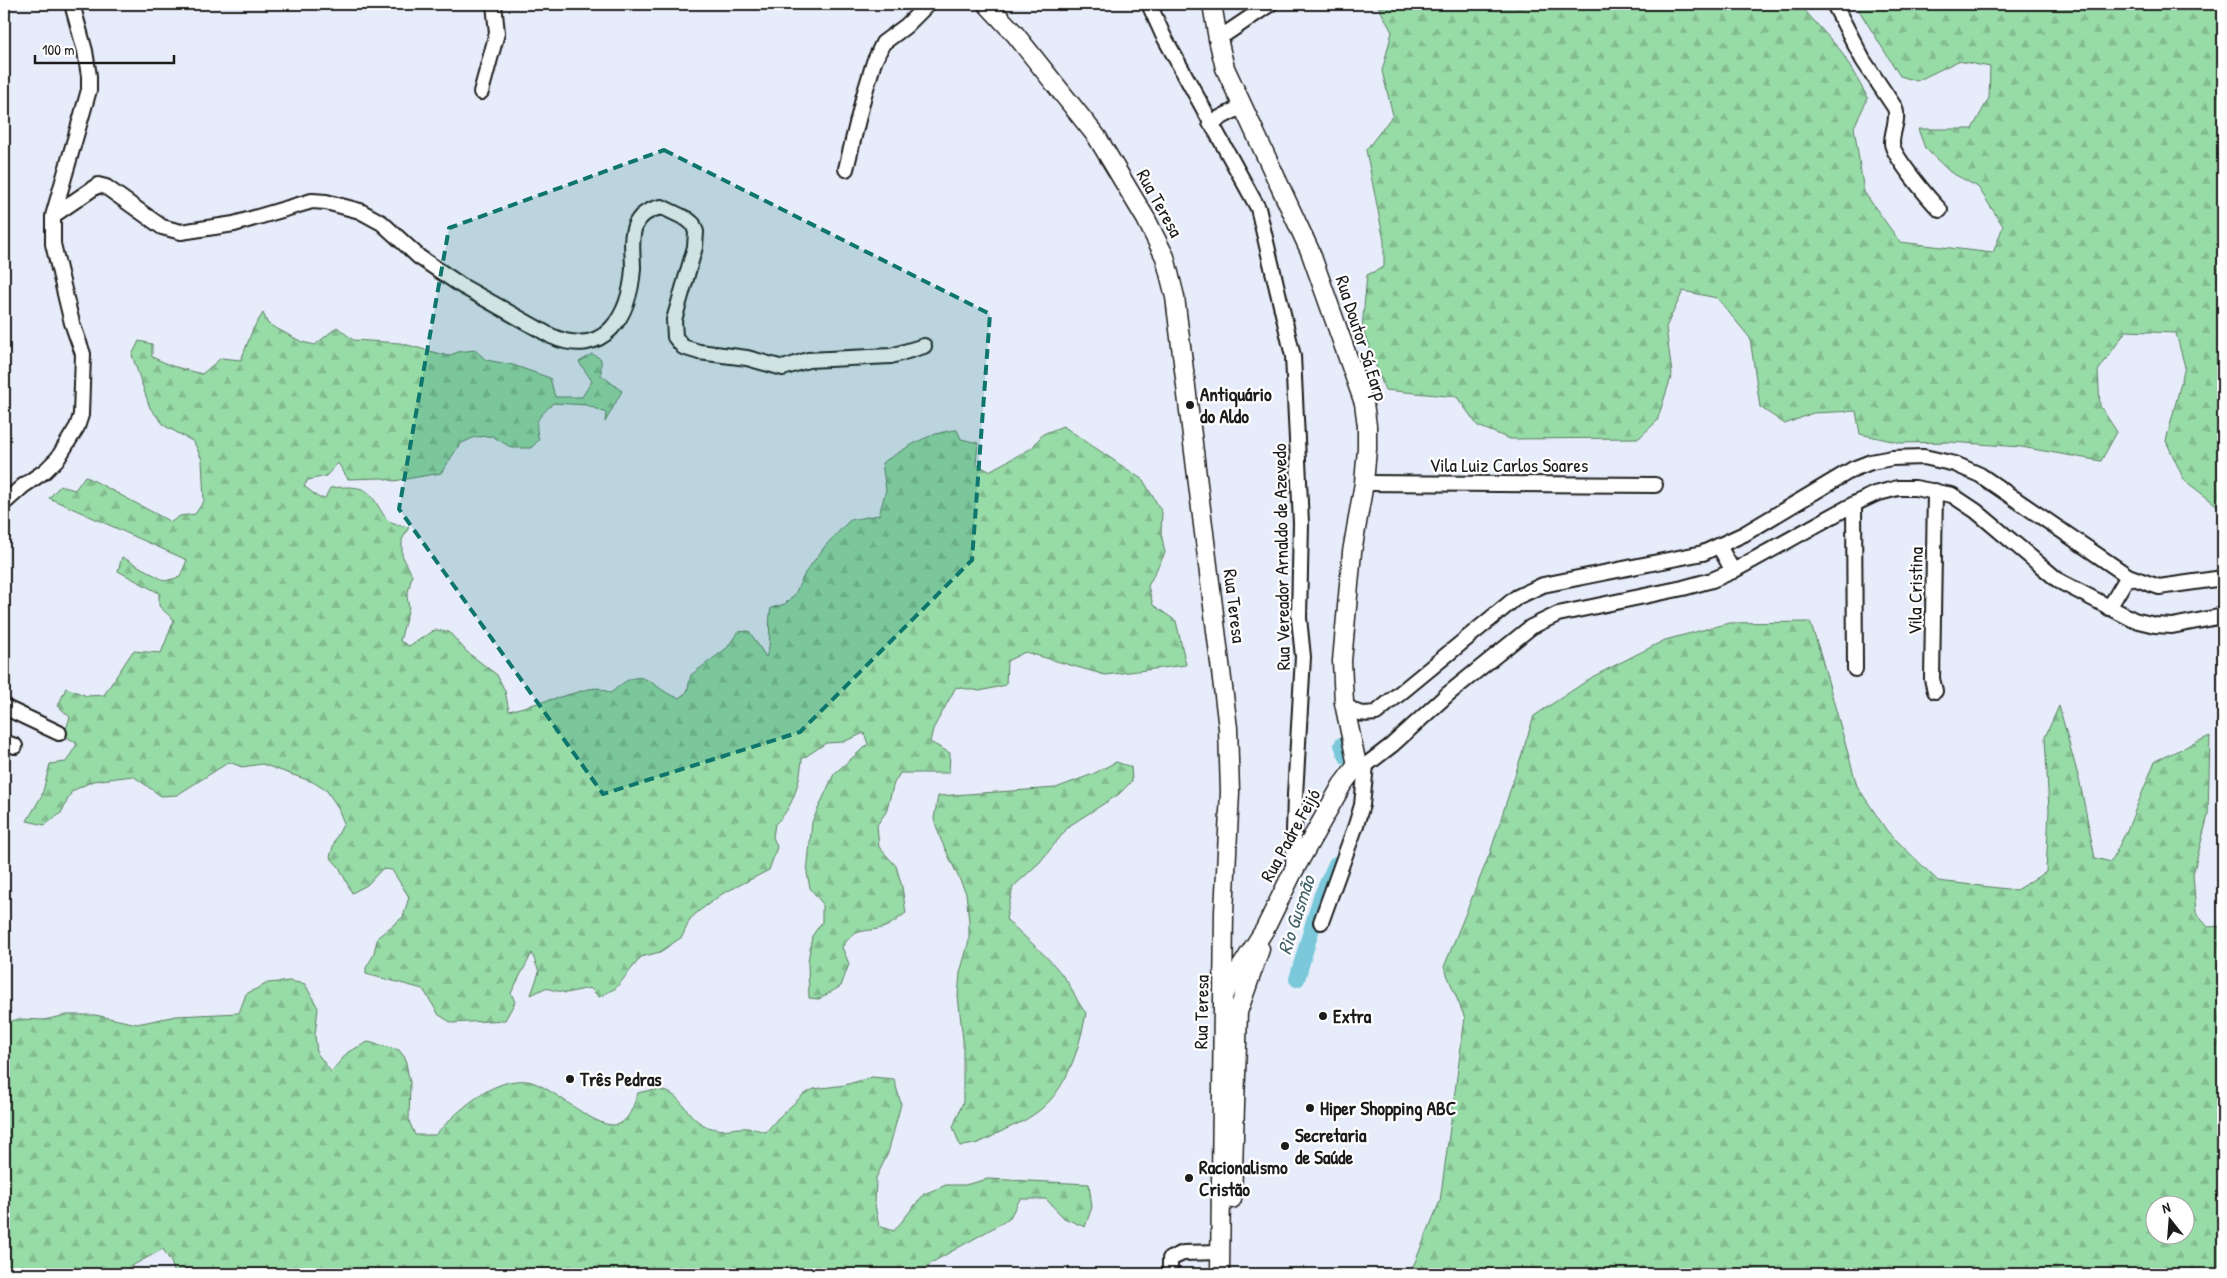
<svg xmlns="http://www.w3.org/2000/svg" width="2227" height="1278" font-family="'Patrick Hand',sans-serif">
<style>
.forest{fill:url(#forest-firs);stroke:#5a7c62;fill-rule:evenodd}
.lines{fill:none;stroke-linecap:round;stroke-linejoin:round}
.river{stroke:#7ac8d9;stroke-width:16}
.minor-casing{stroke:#1c1c1c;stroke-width:18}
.major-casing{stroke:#1c1c1c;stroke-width:21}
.minor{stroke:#fff;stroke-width:14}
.major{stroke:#fff;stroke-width:18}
.marked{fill:#0f766e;fill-opacity:0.2;stroke:#0f766e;stroke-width:4;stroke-dasharray:10 6;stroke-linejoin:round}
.poi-dot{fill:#1c1c1c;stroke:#fff;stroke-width:2}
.labels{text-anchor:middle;stroke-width:4.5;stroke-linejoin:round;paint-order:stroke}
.street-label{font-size:19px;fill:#1c1c1c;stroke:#fff}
.poi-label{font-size:19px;font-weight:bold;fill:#1c1c1c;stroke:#fff;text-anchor:start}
.water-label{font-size:20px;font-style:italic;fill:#426168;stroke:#fff}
</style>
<defs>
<pattern id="forest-firs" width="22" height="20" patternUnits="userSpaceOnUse" patternTransform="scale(1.25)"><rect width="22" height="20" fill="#97dba7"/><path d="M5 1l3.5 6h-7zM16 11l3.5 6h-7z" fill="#82bb8f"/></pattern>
</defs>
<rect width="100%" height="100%" fill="#e6ecfa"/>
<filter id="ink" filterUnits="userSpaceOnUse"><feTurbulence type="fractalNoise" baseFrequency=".02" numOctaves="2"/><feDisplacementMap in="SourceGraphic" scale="10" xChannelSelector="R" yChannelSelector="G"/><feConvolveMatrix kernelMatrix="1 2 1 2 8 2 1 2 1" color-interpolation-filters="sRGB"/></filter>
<g filter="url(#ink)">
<g class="forest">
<polygon points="1377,4 1799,4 1841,51 1868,98 1854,127 1864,192 1900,242 1993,253 2003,226 1978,187 1950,172 1925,148 1918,129 1972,129 1989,98 1990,67 1958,61 1917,81 1900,76 1855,4 2223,4 2223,510 2184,480 2166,441 2185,367 2176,333 2126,331 2098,371 2100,406 2117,432 2101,461 2021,447 1950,442 1901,443 1860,434 1856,411 1813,413 1785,424 1760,407 1750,338 1717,298 1683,291 1666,327 1672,374 1657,421 1639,438 1510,439 1478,426 1457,397 1385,390 1362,328 1367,275 1384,267 1384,241 1366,150 1393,115 1382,71 1392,32"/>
<path d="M263,313L268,324L302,342L315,345L337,327L353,340L400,343L448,356L458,352L475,350L486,360L513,365L550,378L555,397H582L592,381L579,362L592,354L601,359V375L622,391L605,422L606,413L587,405L553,403C539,419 533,417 539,440L531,448H512L492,436L475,437L460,444L441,473L394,481L382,478L348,479L338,463L326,476L308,480L304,486L319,498H325L330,488C341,487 352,486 362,489C375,493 379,513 390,522C394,525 403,526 409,527L402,540V555L412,575L407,597L409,607L400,641L409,646L435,630L449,632L467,652L497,675L505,691L509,711L589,689L598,688L611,693C646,660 649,689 679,698L687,692L691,675L727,648L738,632L749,631L766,657C773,641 767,625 771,608L785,604L795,594L805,573L826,545L850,520L879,515L886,490L882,463C906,448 928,432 957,430L961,439L978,443L976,464L989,471L1032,448L1043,434L1063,426L1143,480L1162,512L1161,533L1165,553L1148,586L1153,605L1176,621L1186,665L1105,675L1025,652L1007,661L1006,685L980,691L956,687L933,729L930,742L950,753L949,773H900L894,783L886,812L877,825L879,847L896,866L902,887L906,913C899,918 890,926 882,928C862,933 856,927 842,947L849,964L841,986L819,999L809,998L808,962L812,936L822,922V903L810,888L807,873L812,822L834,774L868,744L864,733L843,742L826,743L802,759C800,781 793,809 775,824L773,837L777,847L769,870L722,894L699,911L690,919L682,937L660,952L641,957L616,988L599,997L590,988L566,993L545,988L531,995L539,972L532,953L511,993L515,1002L505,1020L452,1023L439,1015L423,989L366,974V968L373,956L378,937L403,917L409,897L392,870L382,869L367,885L352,893L339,867L330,857L335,840L344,823L337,806L327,791L313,782L262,764L242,767L229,762L177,795L161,796L133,776L93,781L72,791L61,813L45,825L27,821L42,795L50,764L66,762L77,744L64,735L70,717L58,706L66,688L87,696L104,695L133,651L161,653L174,620L159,606V593L118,571L122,557L165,581L180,577L187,560L49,498L60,486L75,490L85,476L171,522L180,516L195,514L204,501L202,460L194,442L165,426L150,408L132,355L139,341L152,344V357L172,366L202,374L221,358L241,360L253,329Z"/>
<path d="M1810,622L1820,652L1857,786L1887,831L1938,881L2016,890L2046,872L2049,810L2045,737L2059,706L2080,783L2095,858L2111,862L2128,828L2155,761L2210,736L2208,815L2193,874L2196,913L2208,927L2223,926V1274H1410L1440,1201L1465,1018L1444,967L1490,853L1534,716L1594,676L1665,640L1729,623ZM2154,1206H2184V1236H2154Z"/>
<path d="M1116,762L1131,767L1132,781L1119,794L1069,826L1040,862L1013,887L1006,919C1026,939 1050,957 1066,980C1074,991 1077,1003 1086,1013C1079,1050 1066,1094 1033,1115C1025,1121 1015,1125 1006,1129C988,1138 981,1145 960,1146L953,1127L963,1102V1040L958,996L960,973L969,941V921L966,893L941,840L934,819L938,796L1056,788L1093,774Z"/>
<path d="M289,981L305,984L318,1008L315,1035L317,1053L331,1072L348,1052L368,1042L399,1050L405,1058L410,1083L409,1121L415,1135H435C457,1112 492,1077 527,1081C552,1084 600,1136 621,1123C631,1117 634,1103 638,1093C688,1078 678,1123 716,1129C726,1131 737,1127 747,1128C753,1128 760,1131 766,1132L778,1118L804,1094L814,1089L845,1085L872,1077L894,1079L901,1104L888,1153L876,1178L875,1205L879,1226L894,1231L924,1194L946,1185H965L988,1179L1089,1184L1092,1207L1085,1227L1064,1218L1046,1199H1020L1009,1219L931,1263L923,1274H175L171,1262L163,1249L117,1274H4V1023L19,1019L44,1020L67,1015H95L137,1024L176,1016L239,1013L246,994L268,983Z"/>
</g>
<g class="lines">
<g class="river">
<polyline points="1342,745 1347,757"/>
<polyline points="1297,979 1321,897 1336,864"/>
</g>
<g class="minor-casing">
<g id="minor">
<polyline points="1149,4 1163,35 1258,208 1293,356 1301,523 1299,618 1303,657 1295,795 1293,871"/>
<path d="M1834,4L1863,60L1895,108C1899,120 1892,130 1892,143C1892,155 1930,200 1940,210"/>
<polyline points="1218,39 1270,4"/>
<polyline points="481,92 497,33 494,4"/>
<polyline points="1210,123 1243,106"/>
<polyline points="846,169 864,95 874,62 883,43 906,26 928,4"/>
<path d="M54,215L98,185L106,187L162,227L181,232L234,224L312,201L326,202L360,211L382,223L419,257L462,286L551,336C604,360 630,316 633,268C633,255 630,239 635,226C640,214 650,209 662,207L687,219L693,224L696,232L695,247L674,320L675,337L683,347L699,352L747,358L783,368L808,360L891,356L924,346"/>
<polyline points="1364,483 1655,485"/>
<polyline points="4,503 23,486 45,471 58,458 77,427 81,415 83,354 72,323 53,244 53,216 89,90 89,76 85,51 72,4"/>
<polyline points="1854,504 1855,669"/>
<polyline points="1719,546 1733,571"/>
<polyline points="2109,608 2128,576"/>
<polyline points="1935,691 1932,679 1935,491"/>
<path d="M1344,703C1355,714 1361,715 1376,713L1517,597L1543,585L1703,553L1744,534L1853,469L1871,462L1892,458L1924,457L1955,464L1980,475L2128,576L2159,587L2223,578"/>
<polyline points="4,707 59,733"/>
<polyline points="4,742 15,746"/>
<polyline points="1357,765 1366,765 1392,745 1448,694 1531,627 1558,614 1683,588 1712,580 1733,571 1854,504 1875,494 1898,488 1915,488 1952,495 1976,511 2059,581 2134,620 2155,625 2172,626 2223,616"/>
<polyline points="1321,922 1356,825 1362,805 1366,765"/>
<polyline points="1170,1274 1170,1259 1183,1253 1220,1252"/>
</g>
</g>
<g class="major-casing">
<g id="major">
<polyline points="987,4 1015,34 1097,137 1146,219 1165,257 1175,297 1228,728 1230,792 1224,912 1220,1274"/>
<polyline points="1212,4 1218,39 1225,68 1310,251 1364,403 1367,426 1367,449 1364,483 1352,552 1342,661 1344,703 1357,765 1342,785 1293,872 1265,929 1224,994"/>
<polyline points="1232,1199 1238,1012 1260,949"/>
</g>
</g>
<use href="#minor" class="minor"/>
<use href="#major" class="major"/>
</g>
</g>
<path class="marked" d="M664,150L990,314L972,560L800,732L603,794L399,509L449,228Z"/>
<g class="poi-dot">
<circle cx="1190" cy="405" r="5"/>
<circle cx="1323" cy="1016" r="5"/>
<circle cx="570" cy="1079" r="5"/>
<circle cx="1310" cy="1108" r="5"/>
<circle cx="1285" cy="1146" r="5"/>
<circle cx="1189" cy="1178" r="5"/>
</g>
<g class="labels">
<g class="street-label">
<text transform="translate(1160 203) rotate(61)" y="7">Rua Teresa</text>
<text transform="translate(1362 338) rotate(72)" y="7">Rua Doutor Sá Earp</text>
<text x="1509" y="472">Vila Luiz Carlos Soares</text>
<text transform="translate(1281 557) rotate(-91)" y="7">Rua Vereador Arnaldo de Azevedo</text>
<text transform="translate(1915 591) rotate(-89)" y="7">Vila Cristina</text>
<text transform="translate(1235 606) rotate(83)" y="7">Rua Teresa</text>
<text transform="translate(1290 835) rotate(-61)" y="7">Rua Padre Feijó</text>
<text transform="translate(1201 1012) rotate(-89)" y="7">Rua Teresa</text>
</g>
<g class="poi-label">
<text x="1200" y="401">Antiquário<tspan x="1200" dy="22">do Aldo</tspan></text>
<text x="1333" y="1023">Extra</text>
<text x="580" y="1086">Três Pedras</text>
<text x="1320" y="1115">Hiper Shopping ABC</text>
<text x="1295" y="1142">Secretaria<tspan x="1295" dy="22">de Saúde</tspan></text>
<text x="1199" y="1174">Racionalismo<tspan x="1199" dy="22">Cristão</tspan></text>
</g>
<g class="water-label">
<text transform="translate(1296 915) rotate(-72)" y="7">Rio Gusmão</text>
</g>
</g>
<rect width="2227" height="1278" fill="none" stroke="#fff" stroke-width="20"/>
<rect x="10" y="10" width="2207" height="1258" fill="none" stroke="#1c1c1c" stroke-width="2" filter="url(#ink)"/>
<g transform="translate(2170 1220) rotate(343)"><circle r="24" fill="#ffffff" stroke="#a4a4a4"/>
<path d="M0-4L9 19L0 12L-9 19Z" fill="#1c1c1c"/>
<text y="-8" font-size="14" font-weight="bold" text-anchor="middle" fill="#1c1c1c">N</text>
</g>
<path d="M35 55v8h139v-8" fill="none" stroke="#1c1c1c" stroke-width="2.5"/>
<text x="42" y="55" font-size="15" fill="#1c1c1c" stroke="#ffffff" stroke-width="4" paint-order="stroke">100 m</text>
</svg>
